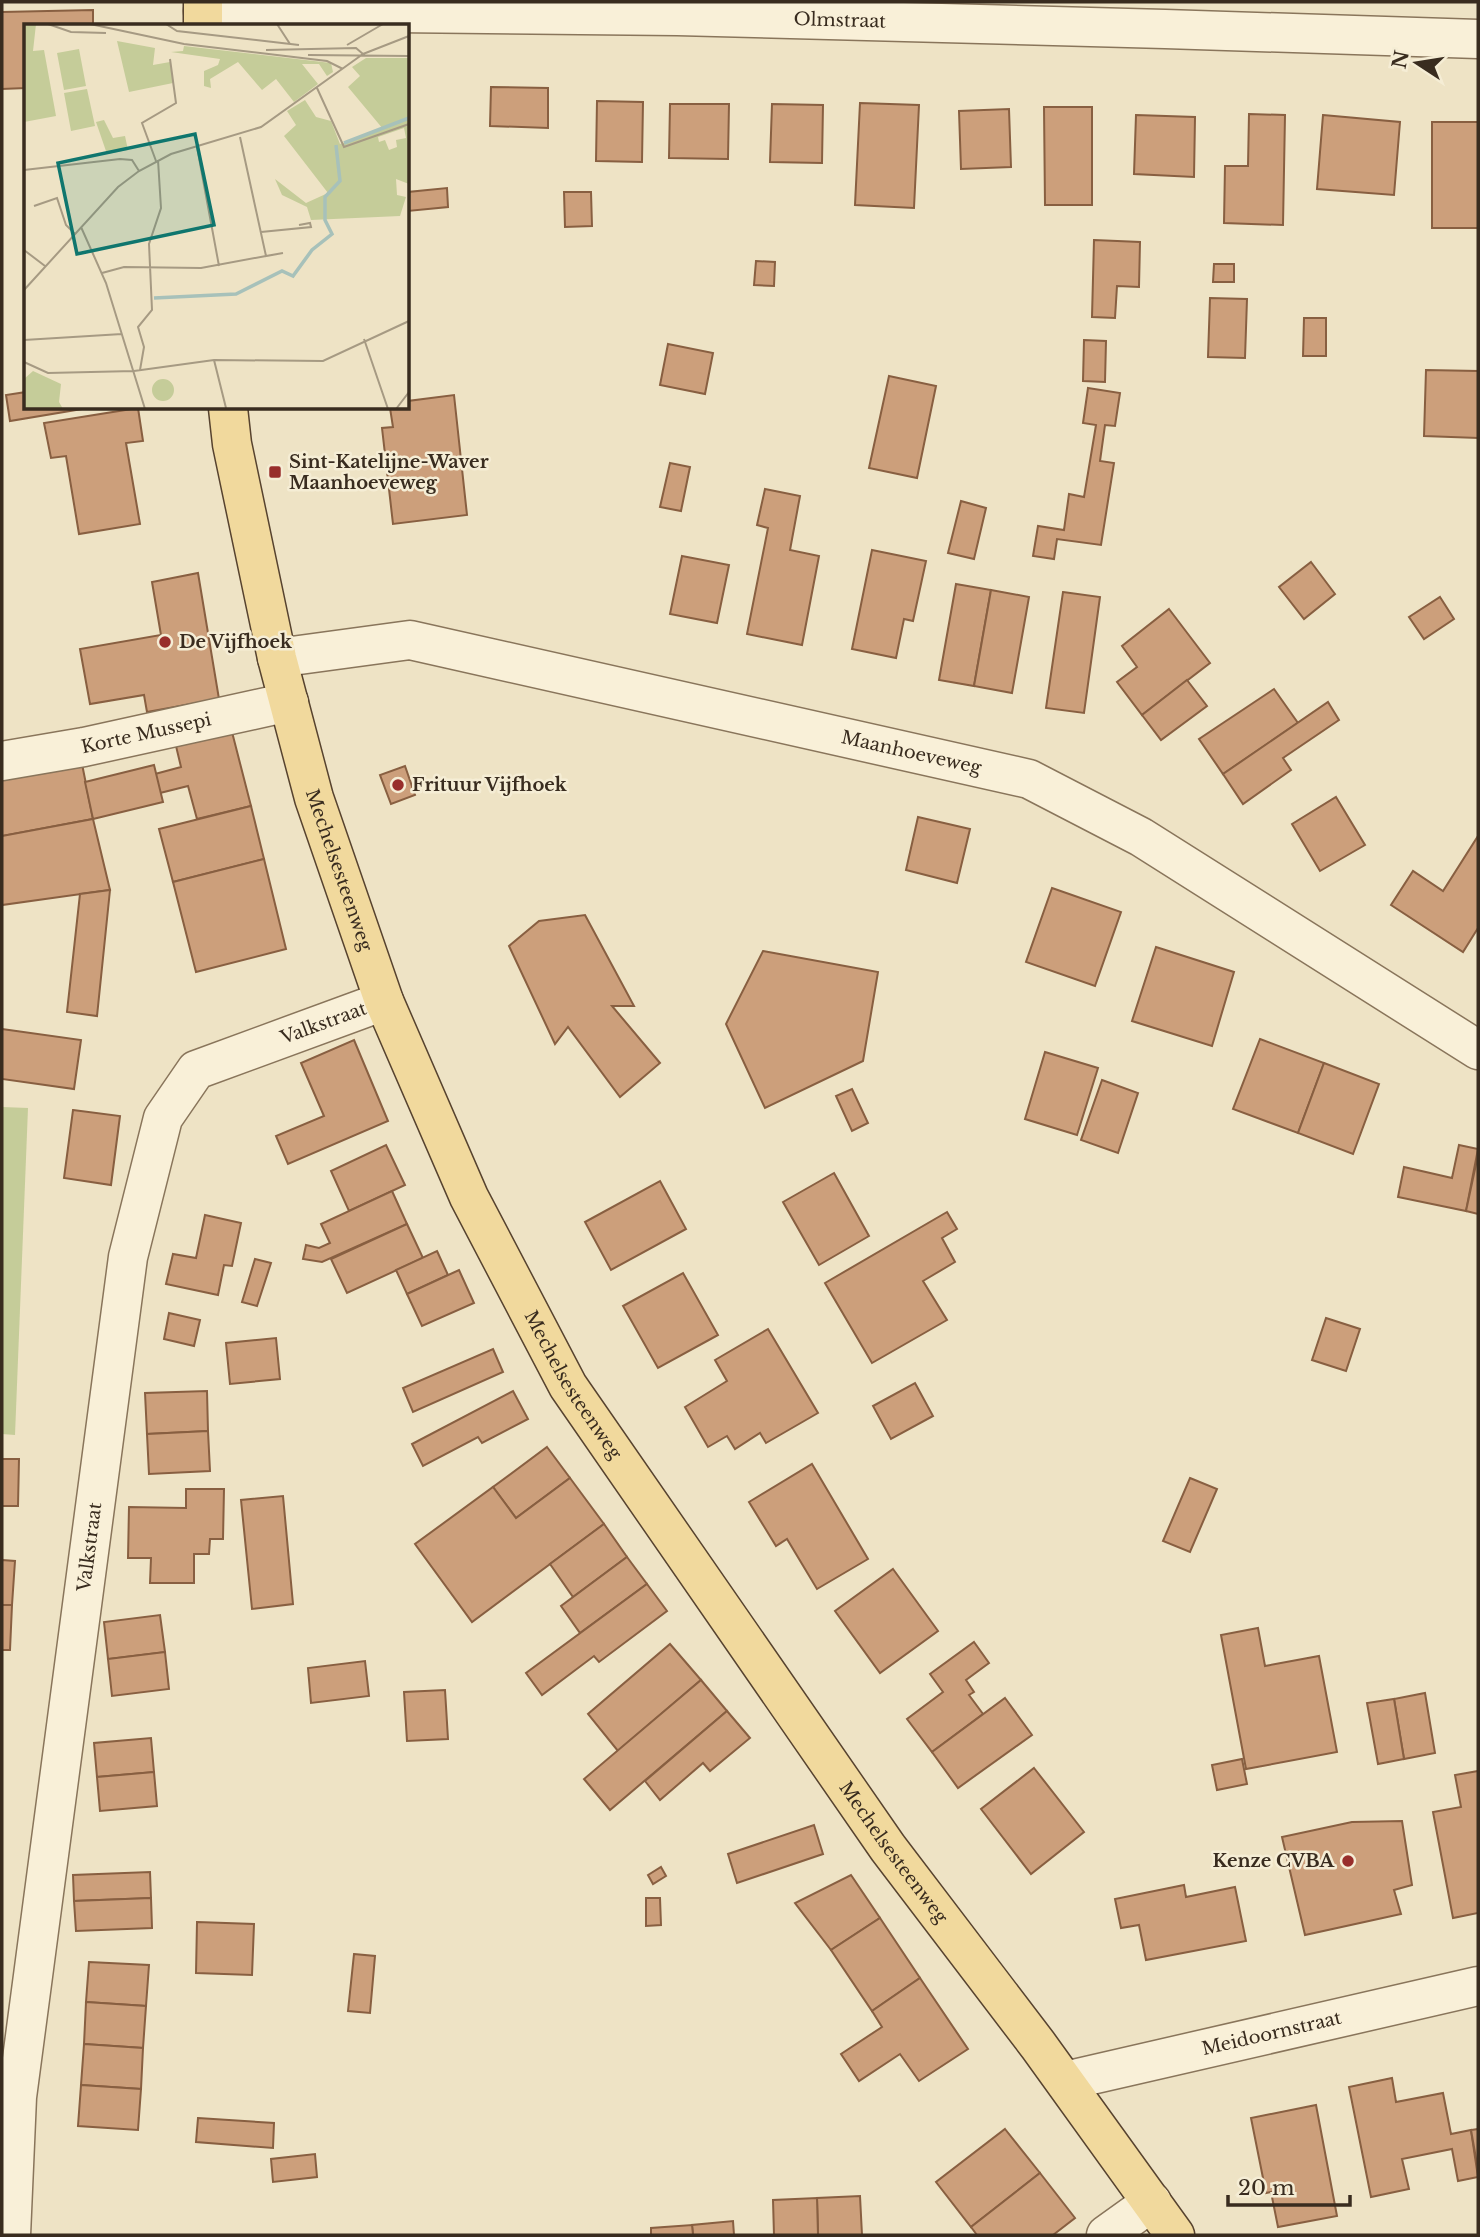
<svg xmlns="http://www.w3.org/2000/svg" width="1480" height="2237" font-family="'Libre Baskerville',serif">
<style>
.green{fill:#c5cc99}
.building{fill:#cc9f7b;stroke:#885f41;stroke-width:2}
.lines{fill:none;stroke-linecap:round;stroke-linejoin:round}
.minor-casing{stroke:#89755b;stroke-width:41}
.major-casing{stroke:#57432f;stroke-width:41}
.minor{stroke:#f9f0d8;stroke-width:38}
.major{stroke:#f1d99d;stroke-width:38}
.poi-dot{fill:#982e2b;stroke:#f5edd5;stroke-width:2.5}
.labels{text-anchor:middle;stroke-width:5;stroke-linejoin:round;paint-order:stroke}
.street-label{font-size:18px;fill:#392c1f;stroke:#f5edd5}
.poi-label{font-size:18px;font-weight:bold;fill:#392c1f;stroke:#f5edd5;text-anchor:start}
.inset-river{fill:none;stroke:#a7c1ba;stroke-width:3.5}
.inset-road{fill:none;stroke:#a69a83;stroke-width:2}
.view{fill:#0f766e;fill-opacity:0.15;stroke:#0f766e;stroke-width:3.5}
.inset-edge{fill:none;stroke:#392c1f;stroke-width:3.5}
</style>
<rect width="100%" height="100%" fill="#eee3c5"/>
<polygon class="green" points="2,1107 28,1108 15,1435 2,1434"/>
<g class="building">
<polygon points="93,10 93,26 26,26 26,88 2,89 2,12"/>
<polygon points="491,87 548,88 548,128 490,126"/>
<polygon points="597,101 643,102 642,162 596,161"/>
<polygon points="860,103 919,105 914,208 855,205"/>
<polygon points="670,104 729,104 728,159 669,158"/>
<polygon points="772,104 823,105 822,163 770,162"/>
<polygon points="1044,107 1092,107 1092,205 1045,205"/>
<polygon points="1009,109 1011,167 961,169 959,111"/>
<polygon points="1249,114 1285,115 1283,225 1224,223 1225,166 1248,166"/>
<polygon points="1136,115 1195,117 1194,177 1134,174"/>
<polygon points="1323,115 1400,122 1394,195 1317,189"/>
<rect x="1432" y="122" width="46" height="106"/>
<polygon points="447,188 448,207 408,211 408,192"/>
<polygon points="564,192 591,192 592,226 565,227"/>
<polygon points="1094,240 1140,242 1139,287 1117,286 1115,318 1092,317"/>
<polygon points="756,261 775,262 774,286 754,285"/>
<polygon points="1214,264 1234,264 1234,282 1213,282"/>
<polygon points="1210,298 1247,299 1245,358 1208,357"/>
<polygon points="1304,318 1326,318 1326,356 1303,356"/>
<polygon points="1084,340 1106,341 1105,382 1083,381"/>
<polygon points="668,344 713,353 705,394 660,385"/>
<polygon points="1426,370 1478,371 1478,438 1424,436"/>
<polygon points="889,376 936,386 917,478 869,468"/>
<polygon points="1088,388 1120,393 1115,426 1105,425 1100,461 1114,463 1101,545 1057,539 1054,559 1033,556 1038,526 1064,530 1069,494 1084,497 1096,425 1083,423"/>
<polygon points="26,392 26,408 88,408 10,421 6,395"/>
<polygon points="454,395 467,515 393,524 382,428 393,427 390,408 408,408 408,401"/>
<polygon points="138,408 143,441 126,443 140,524 79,534 66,456 51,458 44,423"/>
<polygon points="670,463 690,467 681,511 660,507"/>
<polygon points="765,489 800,496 790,550 819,556 802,645 747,634 768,528 757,525"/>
<polygon points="961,501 986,508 974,559 948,553"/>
<polygon points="872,550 926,561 913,621 904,619 896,658 852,649"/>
<polygon points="682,556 729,565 717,623 670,614"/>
<polygon points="1311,562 1335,594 1304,619 1279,587"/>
<polygon points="198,573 219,699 147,712 144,695 90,704 80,649 161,635 152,582"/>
<polygon points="956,584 991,590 974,686 939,680"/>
<polygon points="991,590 1029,597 1012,693 974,686"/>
<polygon points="1063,592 1100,597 1084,713 1046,708"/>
<polygon points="1440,597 1454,619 1424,639 1409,617"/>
<polygon points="1169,609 1210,663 1142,715 1117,682 1137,667 1122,646"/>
<polygon points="1187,680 1207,706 1161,740 1142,715"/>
<polygon points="1274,689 1298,723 1223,774 1199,739"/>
<polygon points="1328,702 1339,720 1283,758 1291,770 1243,804 1223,774"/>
<polygon points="232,732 251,806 197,819 188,786 160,793 155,774 181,767 176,746"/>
<polygon points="82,764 93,819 2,836 2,780"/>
<polygon points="154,765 163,802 93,819 85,782"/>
<polygon points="405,766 415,795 391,804 380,775"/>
<polygon points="1336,797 1365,845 1320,871 1292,824"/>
<polygon points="251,806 264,859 173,882 159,829"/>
<polygon points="918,817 970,829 957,883 906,870"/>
<polygon points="93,819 110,890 2,905 2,836"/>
<polygon points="1478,836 1478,928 1463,952 1391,905 1413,871 1443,891"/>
<polygon points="264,859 286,949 196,972 173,882"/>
<polygon points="1052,888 1121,912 1095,986 1026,962"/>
<polygon points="110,890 97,1016 67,1012 80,894"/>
<polygon points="585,915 634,1006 612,1006 660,1063 620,1097 568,1027 555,1044 509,946 539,921"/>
<polygon points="1156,947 1234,972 1212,1046 1132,1021"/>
<polygon points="763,951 878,972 863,1061 765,1108 726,1024"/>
<polygon points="2,1029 81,1040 74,1089 2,1079"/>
<polygon points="1260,1039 1324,1063 1298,1133 1233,1109"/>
<polygon points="354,1040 388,1121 288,1164 276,1136 324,1116 301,1063"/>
<polygon points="1045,1052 1098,1068 1077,1135 1025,1119"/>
<polygon points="1324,1063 1379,1084 1353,1154 1298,1133"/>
<polygon points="1102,1080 1138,1093 1118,1153 1081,1140"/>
<polygon points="852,1089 868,1123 852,1131 836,1096"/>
<polygon points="73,1110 120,1116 111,1185 64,1178"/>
<polygon points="386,1145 405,1185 349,1211 331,1171"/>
<polygon points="1459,1145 1478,1149 1466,1211 1398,1197 1404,1167 1452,1178"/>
<polygon points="1478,1155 1478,1214 1466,1211"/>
<polygon points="834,1173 869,1236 819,1265 783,1202"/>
<polygon points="660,1181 686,1229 611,1270 585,1222"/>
<polygon points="392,1191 407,1224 322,1262 303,1259 306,1245 319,1248 330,1243 321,1224"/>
<polygon points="947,1212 957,1229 942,1238 955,1262 923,1281 947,1320 872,1363 825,1283"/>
<polygon points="205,1215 241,1223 232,1266 224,1265 218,1295 166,1284 173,1254 196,1258"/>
<polygon points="407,1224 423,1258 347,1293 331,1259"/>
<polygon points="437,1251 448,1275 407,1294 396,1270"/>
<polygon points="255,1259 271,1263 257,1306 242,1302"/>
<polygon points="459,1270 474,1303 422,1326 407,1294"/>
<polygon points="683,1273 718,1335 658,1368 623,1306"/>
<polygon points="169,1313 200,1320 194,1346 164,1339"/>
<polygon points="1326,1318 1360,1329 1346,1371 1312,1360"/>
<polygon points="768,1329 818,1413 766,1443 760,1433 735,1449 727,1436 708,1447 685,1407 727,1381 715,1360"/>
<polygon points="276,1338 280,1379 230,1384 226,1343"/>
<polygon points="493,1349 503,1372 413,1412 403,1388"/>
<polygon points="915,1383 933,1416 891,1439 873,1406"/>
<polygon points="207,1391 208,1431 147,1434 145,1393"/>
<polygon points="513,1391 528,1419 482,1443 478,1437 423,1466 412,1444"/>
<polygon points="208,1431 210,1471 149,1474 147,1434"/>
<polygon points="547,1447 570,1478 516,1518 493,1487"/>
<polygon points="2,1459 19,1459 18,1506 2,1506"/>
<polygon points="812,1464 868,1559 817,1589 787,1539 776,1546 749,1502"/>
<polygon points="570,1478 604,1524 472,1622 415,1544 493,1487 516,1518"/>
<polygon points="1190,1478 1217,1489 1190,1552 1163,1541"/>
<polygon points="186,1489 224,1489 223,1539 210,1539 209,1554 194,1554 194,1583 150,1583 151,1558 128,1558 129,1507 186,1508"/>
<polygon points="283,1496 293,1604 252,1609 241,1500"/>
<polygon points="604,1524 627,1557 573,1597 550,1564"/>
<polygon points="627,1557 647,1584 580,1633 561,1606"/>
<polygon points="2,1560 15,1561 12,1605 2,1605"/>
<polygon points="893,1569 938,1631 880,1673 835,1611"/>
<polygon points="647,1584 667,1611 599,1662 594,1656 542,1695 526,1673"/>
<polygon points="2,1605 12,1605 10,1650 2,1650"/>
<polygon points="160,1615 165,1652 108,1659 104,1622"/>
<polygon points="1258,1628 1265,1666 1319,1656 1337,1752 1246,1769 1221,1635"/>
<polygon points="974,1642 989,1663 966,1680 974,1692 969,1695 983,1714 932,1752 907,1719 943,1692 930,1674"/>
<polygon points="670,1644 701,1680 618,1751 588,1714"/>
<polygon points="165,1652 169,1689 112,1696 108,1659"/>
<polygon points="365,1661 369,1696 311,1703 308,1668"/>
<polygon points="701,1680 727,1711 610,1810 584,1779"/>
<polygon points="445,1690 448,1739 407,1741 404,1692"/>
<polygon points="1425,1693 1435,1753 1404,1759 1394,1699"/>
<polygon points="1005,1698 1032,1735 958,1788 932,1752"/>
<polygon points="1394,1699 1404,1759 1378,1764 1367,1703"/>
<polygon points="727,1711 750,1738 710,1771 703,1763 660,1800 645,1781"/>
<polygon points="151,1738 154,1772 97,1777 94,1743"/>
<polygon points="1242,1759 1247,1784 1217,1790 1212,1765"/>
<polygon points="1034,1768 1084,1832 1031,1874 981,1809"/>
<polygon points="1478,1771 1478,1913 1453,1918 1433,1812 1461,1807 1455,1775"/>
<polygon points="154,1772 157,1806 100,1811 97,1777"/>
<polygon points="1402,1821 1412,1885 1394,1890 1401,1914 1305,1935 1282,1837 1352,1822"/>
<polygon points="814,1825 823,1854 737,1883 728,1854"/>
<polygon points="661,1867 666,1876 653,1884 648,1875"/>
<polygon points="150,1872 151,1898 74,1901 73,1875"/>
<polygon points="851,1875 880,1918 831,1950 795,1903"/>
<polygon points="1184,1885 1186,1897 1235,1887 1246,1941 1146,1960 1139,1925 1121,1928 1115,1899"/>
<polygon points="151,1898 152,1928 76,1931 74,1901"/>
<polygon points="646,1898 660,1898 661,1925 646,1926"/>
<polygon points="880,1918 920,1978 872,2011 831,1950"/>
<polygon points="197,1922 254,1924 252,1975 196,1973"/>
<polygon points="354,1954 375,1956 370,2013 348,2011"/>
<polygon points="89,1962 149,1965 146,2006 86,2002"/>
<polygon points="920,1978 968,2049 919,2081 900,2054 859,2081 841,2054 882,2027 872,2011"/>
<polygon points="86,2002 146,2006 143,2048 84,2044"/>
<polygon points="84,2044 143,2048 141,2089 81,2085"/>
<polygon points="1392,2078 1396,2102 1443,2093 1451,2134 1471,2130 1478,2177 1458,2181 1452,2149 1402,2159 1409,2189 1371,2197 1349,2087"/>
<polygon points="81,2085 141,2089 138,2130 78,2126"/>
<polygon points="1316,2105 1337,2216 1278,2227 1271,2192 1266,2193 1251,2118"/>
<polygon points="198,2118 274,2123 273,2148 196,2142"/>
<polygon points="1005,2129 1040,2173 971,2227 936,2182"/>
<polygon points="1478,2129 1478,2170 1471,2130"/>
<polygon points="315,2154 317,2177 273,2182 271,2159"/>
<polygon points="1040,2173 1075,2218 1053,2235 977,2235 971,2227"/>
<polygon points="860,2196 862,2235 818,2235 817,2198"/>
<polygon points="817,2198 818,2235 774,2235 773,2200"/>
<polygon points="733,2221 734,2235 693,2235 692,2225"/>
<polygon points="692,2225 693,2235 651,2235 651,2228"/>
</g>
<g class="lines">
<g class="minor-casing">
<g id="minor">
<path id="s1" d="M203,11L677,16L1165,29L1478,39"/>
<path id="s2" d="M277,658L410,640L1029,779L1141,837L1478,1050"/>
<path id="s3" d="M2,761L84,747L289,702"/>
<path id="s4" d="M1065,2081L1478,1986"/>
<path id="s5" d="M11,2235L17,2097L128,1257L163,1118L196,1070L384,1001"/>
<polyline points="1106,2235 1152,2202"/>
</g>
</g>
<g class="major-casing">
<g id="major">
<polyline points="203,2 203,26"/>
<path id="s6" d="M228,408L232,444L277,658L314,798L384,1001L469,1197L568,1386L888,1848L1038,2045L1175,2235"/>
</g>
</g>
<use href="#minor" class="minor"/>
<use href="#major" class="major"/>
</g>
<g class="poi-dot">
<rect x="268" y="465" width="14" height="14" rx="3.5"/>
<circle cx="165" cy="642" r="7"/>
<circle cx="398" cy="785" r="7"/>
<circle cx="1348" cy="1861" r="7"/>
</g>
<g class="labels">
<g class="street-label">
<text dy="6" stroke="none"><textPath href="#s1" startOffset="637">Olmstraat</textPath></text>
<text dy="6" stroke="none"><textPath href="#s3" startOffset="147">Korte Mussepi</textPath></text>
<text dy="6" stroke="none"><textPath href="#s2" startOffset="648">Maanhoeveweg</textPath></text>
<text dy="6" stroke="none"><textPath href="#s6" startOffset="476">Mechelsesteenweg</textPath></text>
<text dy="6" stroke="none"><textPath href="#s5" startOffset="1323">Valkstraat</textPath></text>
<text dy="6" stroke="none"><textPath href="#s6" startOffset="1043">Mechelsesteenweg</textPath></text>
<text dy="6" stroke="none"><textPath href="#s5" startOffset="693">Valkstraat</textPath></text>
<text dy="6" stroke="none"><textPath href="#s6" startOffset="1610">Mechelsesteenweg</textPath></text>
<text dy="6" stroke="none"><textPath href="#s4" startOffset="212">Meidoornstraat</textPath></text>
</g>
<g class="poi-label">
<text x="289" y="468">Sint-Katelijne-Waver<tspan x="289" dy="21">Maanhoeveweg</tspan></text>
<text x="179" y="648">De Vijfhoek</text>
<text x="412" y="791">Frituur Vijfhoek</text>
<text x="1334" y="1867" text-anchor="end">Kenze CVBA</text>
</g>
</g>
<g transform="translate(24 24)">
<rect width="385" height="385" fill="#eee3c5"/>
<path d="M12,0L9,27L20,26L32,92L0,98V2ZM93,17L131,24L129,41L146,38L149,59L105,68ZM160,22L307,39L309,48L303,52L295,40H278L294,60L270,78L252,55L238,66L214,38L186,55L187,64L180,62V47L194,41L196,35L147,28L159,27ZM55,25L62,62L40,66L33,29ZM342,34H385V160L372,155L373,171L382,173L376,192L287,196L283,183L258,171L251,155L282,179L304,169L260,112L272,101L263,87L281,76L292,93L307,97L316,120L359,105L324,63L336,52L328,43ZM380,104L382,114L372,116L373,123L365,126L361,116L355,118L354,113ZM63,65L71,102L47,107L40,69ZM80,96L89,114L101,112L104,126L83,130L72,98ZM9,347L37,360L35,378L39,385H0V355ZM128 366a11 11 0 1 1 22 0a11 11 0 1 1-22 0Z" fill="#c5cc99" fill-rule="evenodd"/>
<path class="inset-river" d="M320,119L385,94M130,274L212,270L258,247L269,252L288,226L308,210L301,196V173L316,157L312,121"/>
<path class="inset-road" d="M24,0L47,8L82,9M66,0L160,20L303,37L319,45M142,0L153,7L275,21M253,0L266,20M323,21L359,0M242,26L332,24L339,30M339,30L385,12M284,31L385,32M293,64L320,123L385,100M216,113L242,232L259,229M173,123L195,242M132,137L118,99L152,79L146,35M0,146L96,135L108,136L115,147M10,182L33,174L42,201L51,210M57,203L82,259L121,385M237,208L287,203L286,199L275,201M0,226L21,242M78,249L100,243L177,244L242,232M0,266L94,163L115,147L147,130L237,103L339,30M340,315L364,385M0,316L98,310M190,336L202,384M0,338L24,349L110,347L190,336L299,337L385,297M116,346L120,323L114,303L128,286L125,220L137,184L134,136M372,385L385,368"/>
<path class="view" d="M171,110L190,201L53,230L34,139Z"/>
<rect width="385" height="385" class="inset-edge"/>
</g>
<rect width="1480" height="2237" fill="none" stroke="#392c1f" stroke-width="7"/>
<g transform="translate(1417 63) rotate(282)" stroke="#f5edd5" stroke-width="5" paint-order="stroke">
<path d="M0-5L12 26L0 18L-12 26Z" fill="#392c1f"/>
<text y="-10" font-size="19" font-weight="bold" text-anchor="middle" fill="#392c1f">N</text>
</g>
<path d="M1228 2195v10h122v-10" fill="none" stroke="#392c1f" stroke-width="3.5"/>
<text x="1238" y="2195" font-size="21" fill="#392c1f" stroke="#f5edd5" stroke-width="5" paint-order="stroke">20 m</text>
</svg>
